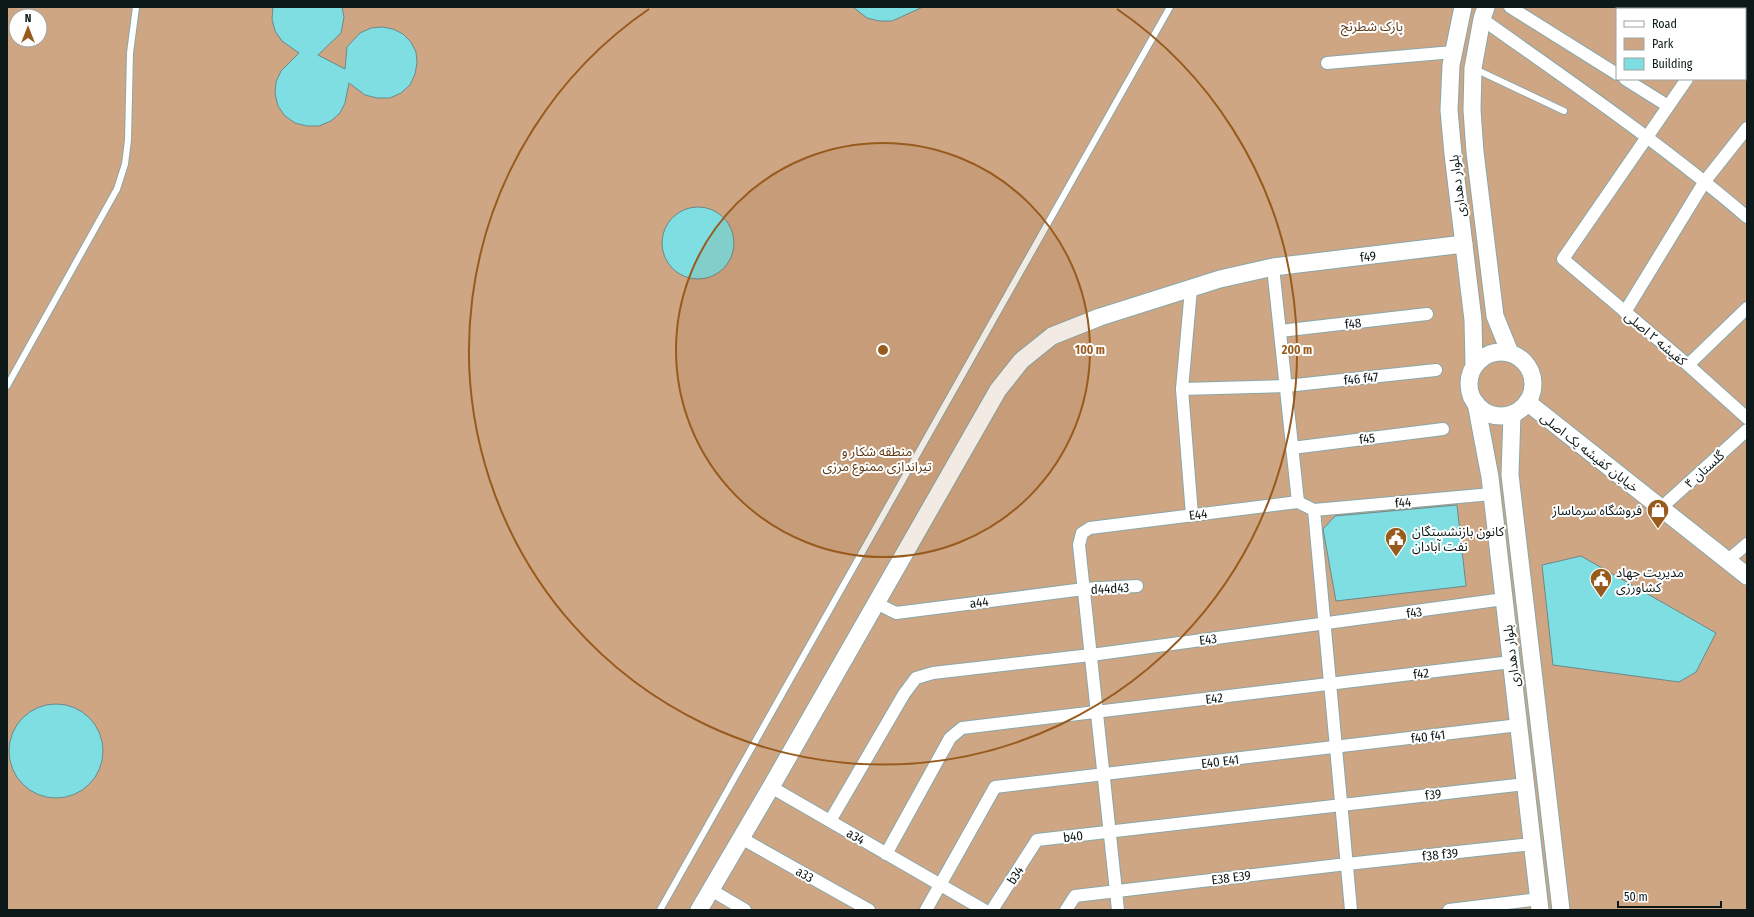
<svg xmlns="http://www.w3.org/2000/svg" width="1754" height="917" font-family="'Fira Sans Condensed','Noto Sans Arabic',sans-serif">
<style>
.green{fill:#cfa684;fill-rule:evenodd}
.building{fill:#7fdee2;stroke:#6b898b}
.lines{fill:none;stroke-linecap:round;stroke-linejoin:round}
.lane-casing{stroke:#88a7a9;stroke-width:8}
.street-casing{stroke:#88a7a9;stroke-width:14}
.secondary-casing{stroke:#88a7a9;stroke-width:19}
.lane{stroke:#fff;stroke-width:6}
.street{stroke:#fff;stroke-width:12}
.secondary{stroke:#fff;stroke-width:17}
.ring{fill:none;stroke:#985b1e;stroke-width:2}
.labels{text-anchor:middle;stroke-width:4;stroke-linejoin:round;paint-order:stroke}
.park-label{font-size:13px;fill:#5d3814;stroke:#fff}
.street-label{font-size:13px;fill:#0d1919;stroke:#fff}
.poi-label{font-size:13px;fill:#0d1919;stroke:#fff;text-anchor:start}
.centre{fill:#985b1e;stroke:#fff;stroke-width:2}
.ring-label{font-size:12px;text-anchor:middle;font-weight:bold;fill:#985b1e;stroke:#fff;stroke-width:4;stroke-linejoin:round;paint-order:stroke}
</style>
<rect width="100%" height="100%" fill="#c8e9ea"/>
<path class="green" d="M7,7H1747V910H7ZM1617,9H1745V79H1617ZM16,16H40V40H16Z"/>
<g class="building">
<polygon points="273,7 342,7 344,17 341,33 318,55 345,69 347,47 360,33 371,28 382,27 393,29 403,34 411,42 416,52 417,63 415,74 410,85 401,93 390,98 377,98 365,95 349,83 345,103 340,113 331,121 319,126 307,126 295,123 285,116 278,106 275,94 276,82 281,71 299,53 282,41 275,31 272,19"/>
<polygon points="853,7 923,7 892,21 879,21 867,18"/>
<circle cx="698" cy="243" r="36"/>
<polygon points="1457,505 1466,586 1336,601 1323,529 1335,516"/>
<polygon points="1581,556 1716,633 1696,672 1679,682 1553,665 1542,565"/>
<circle cx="56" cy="751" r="47"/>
</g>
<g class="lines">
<g class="lane-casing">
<g id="lane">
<polyline points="1657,7 1659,9"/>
<polyline points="1475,69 1564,111"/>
<polyline points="7,386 117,189 125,164 128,140 130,53 136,7"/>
<polyline points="660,910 1170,7"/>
</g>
</g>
<g class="street-casing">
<g id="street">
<polyline points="1510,7 1617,74"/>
<polyline points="1737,9 1738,7"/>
<path d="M1482,19C1572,83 1663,145 1747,217"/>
<polyline points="1327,63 1453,52"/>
<polyline points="1625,79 1668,106"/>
<polyline points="1687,79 1563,259 1688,365 1747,418"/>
<polyline points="1273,267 1298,502"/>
<polyline points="1191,289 1182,389 1192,515"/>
<polyline points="1625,312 1705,181 1747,128"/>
<polyline points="1280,331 1427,314"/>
<polyline points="1688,365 1747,308"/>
<polyline points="1182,389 1286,386 1436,370"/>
<polyline points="1292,448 1443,429"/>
<polyline points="1661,508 1747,430"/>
<polyline points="1314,510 1351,910"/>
<polyline points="1314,510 1492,494"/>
<polyline points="1728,560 1747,544"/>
<polyline points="876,603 896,613 1084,589 1137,586"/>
<polyline points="771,787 984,910"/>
<polyline points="830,821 904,694 916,678 933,673 1091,655 1504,599"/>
<polyline points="741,838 869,910"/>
<polyline points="886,854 950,738 962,728 1511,662"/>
<polyline points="711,890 745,910"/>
<polyline points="926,910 995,787 1519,725"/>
<polyline points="992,910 1037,840 1525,784"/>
<polyline points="1066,910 1075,896 1347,864 1532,844"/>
<polyline points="1118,910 1079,545 1082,533 1090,528 1298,502 1314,510"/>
<polyline points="1449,910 1539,899"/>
</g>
</g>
<g class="secondary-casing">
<g id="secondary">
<polyline points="1463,7 1451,65 1449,110 1453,154 1473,320 1474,366"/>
<polyline points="1486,7 1482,19 1473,68 1472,110 1475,152 1495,316 1510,353"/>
<polyline points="1745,14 1747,16"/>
<circle cx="1501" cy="384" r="32"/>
<polyline points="1527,402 1747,576"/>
<polyline points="1476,403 1490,477 1540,910"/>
<polyline points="1512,414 1510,475 1561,910"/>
<polyline points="699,910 771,787 998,390 1021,361 1052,336 1100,317 1220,279 1273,267 1464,244"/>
</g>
</g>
<use href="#lane" class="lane"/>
<use href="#street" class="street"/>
<use href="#secondary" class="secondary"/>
</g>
<circle cx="883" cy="350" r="207" fill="#985b1e" fill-opacity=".12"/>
<g class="ring">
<circle cx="883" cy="350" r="207"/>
<path d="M1117 9A414 414 0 1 1 649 9"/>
</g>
<defs>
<g id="shop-pin" transform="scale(1.15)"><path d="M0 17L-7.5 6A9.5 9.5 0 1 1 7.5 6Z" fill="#985b1e" stroke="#fff"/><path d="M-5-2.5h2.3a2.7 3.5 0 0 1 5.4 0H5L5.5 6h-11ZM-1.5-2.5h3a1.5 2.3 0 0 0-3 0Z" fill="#fff"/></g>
<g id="civic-pin" transform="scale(1.15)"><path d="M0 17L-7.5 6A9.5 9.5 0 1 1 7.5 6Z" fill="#985b1e" stroke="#fff"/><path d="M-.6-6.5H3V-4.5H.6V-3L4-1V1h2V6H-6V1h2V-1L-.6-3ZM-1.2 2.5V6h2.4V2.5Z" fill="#fff"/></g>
</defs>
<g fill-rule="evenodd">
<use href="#shop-pin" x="1658" y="510"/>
<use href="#civic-pin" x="1396" y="538"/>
<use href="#civic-pin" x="1601" y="579"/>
</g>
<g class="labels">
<g class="park-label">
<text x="1372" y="31">پارک شطرنج</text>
<text x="877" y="456">منطقه شکار و<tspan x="877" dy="15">تیراندازی ممنوع مرزی</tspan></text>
</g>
<g class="street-label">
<text transform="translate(1457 186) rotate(-97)" y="5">بلوار دهداری</text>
<text transform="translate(1368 256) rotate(-7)" y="5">f49</text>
<text transform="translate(1353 323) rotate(-6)" y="5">f48</text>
<text transform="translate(1656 338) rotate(40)" y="5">کفیشه ۲ اصلی</text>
<text transform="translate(1361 378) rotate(-6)" y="5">f46 f47</text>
<text transform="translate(1367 438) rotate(-7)" y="5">f45</text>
<text transform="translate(1590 452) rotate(38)" y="5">خیابان کفیشه یک اصلی</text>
<text transform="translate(1704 469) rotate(-42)" y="5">گلستان ۴</text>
<text transform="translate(1403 502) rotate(-5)" y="5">f44</text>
<text transform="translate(1198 514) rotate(-7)" y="5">E44</text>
<text transform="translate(1110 588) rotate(-3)" y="5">d44d43</text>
<text transform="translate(979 602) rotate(-7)" y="5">a44</text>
<text transform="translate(1414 612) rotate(-8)" y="5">f43</text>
<text transform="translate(1208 639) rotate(-7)" y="5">E43</text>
<text transform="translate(1511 656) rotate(-97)" y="5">بلوار دهداری</text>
<text transform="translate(1421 673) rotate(-7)" y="5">f42</text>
<text transform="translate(1214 698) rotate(-7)" y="5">E42</text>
<text transform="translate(1428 736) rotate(-7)" y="5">f40 f41</text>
<text transform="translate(1220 761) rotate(-7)" y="5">E40 E41</text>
<text transform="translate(1433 794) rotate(-7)" y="5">f39</text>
<text transform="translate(856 836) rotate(30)" y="5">a34</text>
<text transform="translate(1073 836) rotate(-7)" y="5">b40</text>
<text transform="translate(1440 854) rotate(-6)" y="5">f38 f39</text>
<text transform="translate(805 874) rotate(29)" y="5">a33</text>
<text transform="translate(1015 875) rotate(-57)" y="5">b34</text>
<text transform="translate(1231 877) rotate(-7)" y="5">E38 E39</text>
</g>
<g class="poi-label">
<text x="1642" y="515" text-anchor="end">فروشگاه سرماساز</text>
<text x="1412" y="536">کانون بازنشستگان<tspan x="1412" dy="15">نفت آبادان</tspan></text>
<text x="1616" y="577">مدیریت جهاد<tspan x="1616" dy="15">کشاورزی</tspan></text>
</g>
</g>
<circle cx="883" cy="350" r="6" class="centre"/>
<g class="ring-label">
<text x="1090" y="354">100 m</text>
<text x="1297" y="354">200 m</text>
</g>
<rect width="1754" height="917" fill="none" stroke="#0d1919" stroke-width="16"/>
<rect x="1616" y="8" width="130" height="72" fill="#ffffff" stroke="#9ea3a3"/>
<rect x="1624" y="21" width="20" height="6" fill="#ffffff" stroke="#9ea3a3"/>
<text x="1652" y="28" font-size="12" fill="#0d1919">Road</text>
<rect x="1624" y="38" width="20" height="12" fill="#cfa684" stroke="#9ea3a3"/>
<text x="1652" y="48" font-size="12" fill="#0d1919">Park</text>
<rect x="1624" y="58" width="20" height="12" fill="#7fdee2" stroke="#9ea3a3"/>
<text x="1652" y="68" font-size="12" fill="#0d1919">Building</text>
<g transform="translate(28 28)"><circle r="19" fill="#ffffff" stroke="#9ea3a3"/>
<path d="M0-3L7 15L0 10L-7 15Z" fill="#985b1e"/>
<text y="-6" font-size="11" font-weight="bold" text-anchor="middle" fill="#0d1919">N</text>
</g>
<path d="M1618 901v6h103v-6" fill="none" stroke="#0d1919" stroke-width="2"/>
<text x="1624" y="901" font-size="12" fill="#0d1919" stroke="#ffffff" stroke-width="3" paint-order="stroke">50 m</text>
</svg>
